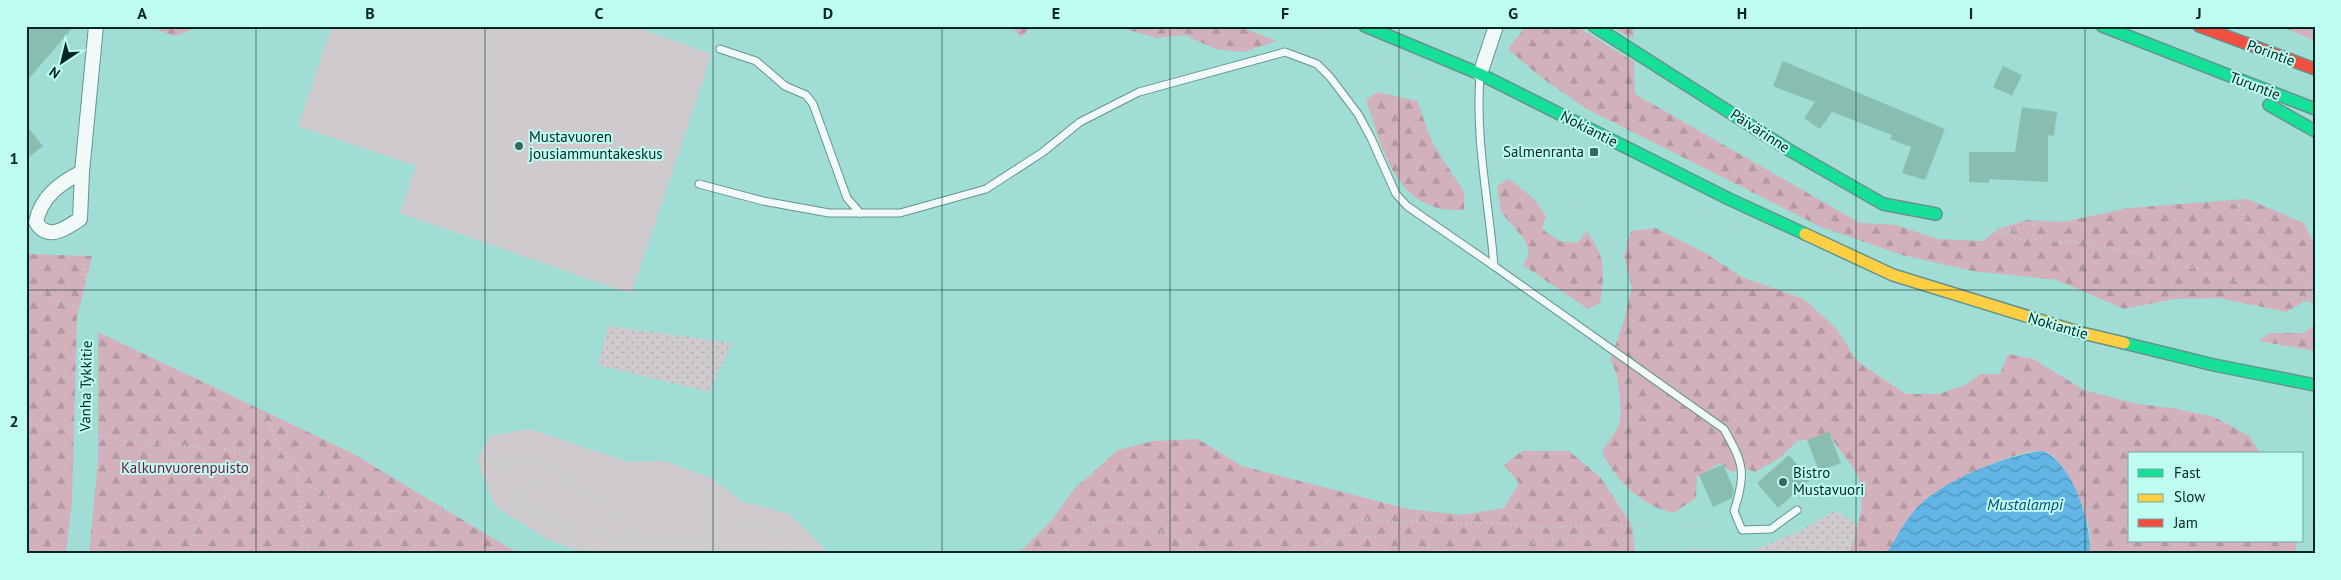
<svg xmlns="http://www.w3.org/2000/svg" width="2341" height="580" font-family="'PT Sans',sans-serif">
<style>
.forest{fill:url(#forest-firs)}
.park{fill:url(#park-dots)}
.garden{fill:#cfcacd}
.water{fill:url(#water-waves)}
.building{fill:#88beb0}
.lines{fill:none;stroke-linecap:round;stroke-linejoin:round}
.lane-casing{stroke:#65948e;stroke-width:9}
.street-casing{stroke:#65948e;stroke-width:16}
.fast-casing{stroke:#65948e;stroke-width:14}
.slow-casing{stroke:#65948e;stroke-width:14}
.jam-casing{stroke:#65948e;stroke-width:14}
.path{stroke:#bccfcc;stroke-width:3;stroke-dasharray:1 4;stroke-linecap:butt}
.lane{stroke:#f1faf9;stroke-width:7}
.street{stroke:#f1faf9;stroke-width:14}
.fast{stroke:#16e098;stroke-width:11}
.slow{stroke:#ffcf43;stroke-width:11}
.jam{stroke:#f24e42;stroke-width:11}
.grid{fill:none;stroke:#022723;stroke-width:1;stroke-opacity:0.55}
.poi-dot{fill:#396761;stroke:#befcf2;stroke-width:2}
.labels{text-anchor:middle;stroke-width:4;stroke-linejoin:round;paint-order:stroke}
.street-label{font-size:15px;fill:#022723;stroke:#befcf2}
.poi-label{font-size:15px;fill:#022723;stroke:#befcf2;text-anchor:start}
.park-label{font-size:15px;fill:#771539;stroke:#befcf2}
.water-label{font-size:16px;font-style:italic;fill:#044d7b;stroke:#befcf2}
.neatline{fill:none;stroke:#022723;stroke-width:2}
.grid-label{font-size:16px;text-anchor:middle;font-weight:bold;fill:#022723}
</style>
<defs>
<pattern id="forest-firs" width="22" height="20" patternUnits="userSpaceOnUse" patternTransform="scale(1.25)"><rect width="22" height="20" fill="#d2b1bc"/><path d="M5 1l3.5 6h-7zM16 11l3.5 6h-7z" fill="#b398a1"/></pattern>
<pattern id="park-dots" width="8" height="8" patternUnits="userSpaceOnUse" patternTransform="scale(1.25)"><rect width="8" height="8" fill="#cfcacd"/><path d="M2 2h.1M6 6h.1" fill="none" stroke="#b0aeb0" stroke-width="1.8" stroke-linecap="round"/></pattern>
<pattern id="water-waves" width="16" height="10" patternUnits="userSpaceOnUse" patternTransform="scale(1.25)"><rect width="16" height="10" fill="#62b5e4"/><path d="M0 5q4-4 8 0t8 0" fill="none" stroke="#4f93b8"/></pattern>
</defs>
<rect width="100%" height="100%" fill="#a0ded5"/>
<g class="forest">
<polygon points="147,26 201,26 175,36"/>
<polygon points="1011,26 1033,26 1020,37"/>
<polygon points="1115,26 1237,26 1277,41 1243,52 1215,49 1185,35 1157,38"/>
<polygon points="1526,26 1576,26 1634,62 1635,94 1860,223 1897,225 1937,239 1983,241 1998,229 2027,220 2063,222 2128,208 2247,199 2304,223 2315,245 2315,303 2305,301 2286,312 2219,298 2174,299 2124,309 2057,280 1973,271 1902,255 1821,227 1585,108 1538,75 1508,49"/>
<polygon points="1610,26 1633,26 1633,39"/>
<polygon points="2280,26 2315,26 2315,41"/>
<path d="M1377,92L1417,101L1432,142L1464,192V210C1396,214 1384,152 1366,100Z"/>
<path d="M1509,179L1535,200L1546,216L1542,229L1559,241L1577,243L1587,231C1606,259 1605,270 1600,303L1588,309L1523,265L1529,254L1525,240L1501,212L1497,186Z"/>
<path d="M1656,228L1705,253L1742,277L1804,299L1836,328L1857,361L1906,394H1939L1965,385L1980,374H2000L2008,354L2033,359L2084,390L2137,404L2173,408L2214,417L2249,436L2261,454H2130V541H2297L2295,554H2090C2090,548 2091,541 2090,535C2088,514 2067,460 2046,452C2024,444 1941,485 1924,501C1908,515 1897,537 1886,554H1848C1859,531 1868,493 1855,471C1848,458 1837,449 1831,436L1797,441L1780,458L1755,472L1745,468L1732,472L1720,463L1697,477L1696,498L1673,513C1642,506 1615,480 1602,452C1607,443 1618,431 1620,421C1622,407 1619,371 1610,360L1623,324L1632,287L1624,256L1631,231Z"/>
<polygon points="26,254 92,256 77,317 72,500 66,554 26,554"/>
<polygon points="2315,325 2315,351 2259,341 2269,333 2303,333"/>
<polygon points="98,332 352,453 519,554 89,554 98,460"/>
<polygon points="1198,439 1242,466 1408,509 1462,515 1504,508 1519,483 1504,465 1522,451 1569,451 1600,477 1632,525 1635,554 1018,554 1052,520 1074,489 1118,450 1153,441"/>
</g>
<g class="park">
<polygon points="608,326 732,343 709,392 598,365"/>
<polygon points="1835,511 1858,524 1848,554 1675,554 1693,549 1750,552 1797,532"/>
</g>
<g class="garden">
<polygon points="332,26 632,26 712,54 631,294 400,213 416,166 298,126"/>
<polygon points="530,429 628,462 665,461 711,478 741,501 790,514 830,554 587,554 549,540 495,506 477,460 490,436"/>
</g>
<path class="water" d="M2043,451C2074,465 2091,523 2090,554H1886C1897,537 1908,514 1924,501C1950,478 2009,454 2043,451Z"/>
<g class="building">
<polygon points="26,26 74,26 26,82"/>
<polygon points="1783,61 1945,129 1925,180 1902,173 1911,147 1890,139 1892,135 1832,112 1820,129 1804,118 1815,102 1773,86"/>
<polygon points="2003,66 2022,75 2012,96 1993,87"/>
<polygon points="2022,107 2057,112 2054,136 2048,135 2048,182 1989,179 1989,183 1969,182 1969,152 2015,152"/>
<polygon points="26,125 43,146 26,159"/>
<polygon points="1829,432 1841,463 1819,471 1807,440"/>
<polygon points="1789,455 1810,480 1778,508 1757,483"/>
<polygon points="1723,464 1734,490 1732,498 1713,507 1699,475"/>
</g>
<g class="lines">
<g class="lane-casing">
<g id="lane">
<polyline points="720,49 756,61 785,86 806,95 813,104 847,198 860,213"/>
<path d="M1480,76C1475,140 1489,202 1494,266L1724,429C1743,463 1747,472 1734,511L1742,530L1771,529L1797,510"/>
<polyline points="699,184 763,201 829,213 900,213 986,189 1043,152 1080,122 1139,92 1285,52 1317,64 1330,77 1358,114 1371,138 1396,194 1407,206 1494,266"/>
</g>
</g>
<g class="street-casing">
<g id="street">
<polyline points="1480,74 1496,26"/>
<path d="M82,172C60,183 41,197 36,222C48,242 66,228 80,219L82,172L96,26"/>
</g>
</g>
<g class="fast-casing">
<g id="fast">
<polyline points="1365,26 1480,74 1729,199 1805,234"/>
<polyline points="1594,26 1789,150 1883,204 1936,214"/>
<polyline points="2102,26 2315,109"/>
<polyline points="2269,105 2315,131"/>
<polyline points="2124,343 2214,365 2315,385"/>
</g>
</g>
<g class="slow-casing">
<polyline id="slow" points="1805,234 1893,275 2078,332 2124,343"/>
</g>
<g class="jam-casing">
<polyline id="jam" points="2199,26 2315,69"/>
</g>
<g class="path">
<polyline points="960,26 1038,77 1070,85 1118,90"/>
<polyline points="1304,26 1402,68 1470,101"/>
<path d="M1243,74C1282,103 1286,87 1328,93"/>
<polyline points="1489,111 1577,156 1813,263 1853,278"/>
<path d="M1494,159C1563,197 1647,238 1605,331"/>
<polyline points="1575,208 1579,145"/>
<polyline points="1953,218 2020,239 2079,242 2166,259 2217,276 2315,300"/>
<polyline points="2004,233 2076,213 2136,188 2165,185 2208,193 2238,205 2260,245 2297,274 2314,292 2314,300"/>
<polyline points="26,288 85,312"/>
<polyline points="88,305 100,318 113,327 253,408 269,423 282,453 297,476 313,488 342,504 367,513 470,510 545,554"/>
<polyline points="2292,399 2315,413"/>
<polyline points="26,423 136,442 239,450 287,463"/>
<polyline points="297,476 300,512 309,554"/>
<path d="M497,511C508,506 525,502 531,491C536,483 539,475 546,467"/>
<path d="M477,514L527,509L554,523L574,524L615,538L640,542L670,539L687,543L751,518C771,526 784,537 796,554"/>
<polyline points="1748,541 1753,554"/>
<polyline points="1326,542 1346,535 1365,538 1387,535 1412,545 1460,554"/>
<polyline points="575,543 585,554"/>
<polyline points="688,544 733,549 765,550 778,554"/>
<polyline points="2312,552 2310,537 2315,496"/>
<path d="M76,554C83,490 86,426 87,362C88,344 80,321 88,305L81,235"/>
<polyline points="186,554 200,519 232,490 287,464"/>
<polyline points="492,554 495,525"/>
<polyline points="614,554 574,542 554,519 523,499 506,482 501,465 510,454 546,467 596,497 640,541"/>
<path d="M1066,554C1072,544 1081,530 1093,525C1122,511 1182,538 1208,554"/>
<polyline points="1315,554 1347,523 1367,519 1402,523 1427,519 1457,525 1485,523 1540,527 1614,525 1659,528 1726,524 1729,525"/>
<polyline points="1367,554 1382,554"/>
<path d="M1489,554C1567,526 1653,541 1733,554"/>
<polyline points="1547,554 1566,550 1571,554"/>
</g>
<use href="#lane" class="lane"/>
<use href="#street" class="street"/>
<use href="#fast" class="fast"/>
<use href="#slow" class="slow"/>
<use href="#jam" class="jam"/>
</g>
<path class="grid" d="M256,26V554M485,26V554M713,26V554M942,26V554M1170,26V554M1399,26V554M1628,26V554M1856,26V554M2085,26V554M26,290H2315"/>
<g class="poi-dot">
<circle cx="519" cy="146" r="5"/>
<rect x="1589" y="147" width="10" height="10" rx="2.5"/>
<circle cx="1783" cy="482" r="5"/>
</g>
<g class="labels">
<g class="street-label">
<text transform="translate(2271 53) rotate(20)" y="5">Porintie</text>
<text transform="translate(2255 86) rotate(21)" y="5">Turuntie</text>
<text transform="translate(1589 129) rotate(27)" y="5">Nokiantie</text>
<text transform="translate(1760 131) rotate(33)" y="5">Päivärinne</text>
<text transform="translate(2058 326) rotate(16)" y="5">Nokiantie</text>
<text transform="translate(86 386) rotate(-89)" y="5">Vanha Tykkitie</text>
</g>
<g class="poi-label">
<text x="529" y="142">Mustavuoren<tspan x="529" dy="17">jousiammuntakeskus</tspan></text>
<text x="1584" y="157" text-anchor="end">Salmenranta</text>
<text x="1793" y="478">Bistro<tspan x="1793" dy="17">Mustavuori</tspan></text>
</g>
<g class="park-label">
<text x="185" y="473">Kalkunvuorenpuisto</text>
</g>
<g class="water-label">
<text x="2025" y="510">Mustalampi</text>
</g>
</g>
<rect width="2341" height="580" fill="none" stroke="#befcf2" stroke-width="55"/>
<rect x="2128" y="452" width="175" height="90" fill="#befcf2" stroke="#73a79f"/>
<rect x="2138" y="469" width="25" height="8" fill="#16e098" stroke="#73a79f"/>
<text x="2174" y="478" font-size="15" fill="#022723">Fast</text>
<rect x="2138" y="494" width="25" height="8" fill="#ffcf43" stroke="#73a79f"/>
<text x="2174" y="502" font-size="15" fill="#022723">Slow</text>
<rect x="2138" y="519" width="25" height="8" fill="#f24e42" stroke="#73a79f"/>
<text x="2174" y="528" font-size="15" fill="#022723">Jam</text>
<g transform="translate(62 62) rotate(215)" stroke="#befcf2" stroke-width="4" paint-order="stroke">
<path d="M0-4L9 19L0 12L-9 19Z" fill="#022723"/>
<text y="-8" font-size="14" font-weight="bold" text-anchor="middle" fill="#022723">N</text>
</g>
<rect x="28" y="28" width="2286" height="524" class="neatline"/>
<g class="grid-label">
<text x="142" y="19">A</text>
<text x="370" y="19">B</text>
<text x="599" y="19">C</text>
<text x="828" y="19">D</text>
<text x="1056" y="19">E</text>
<text x="1285" y="19">F</text>
<text x="1513" y="19">G</text>
<text x="1742" y="19">H</text>
<text x="1971" y="19">I</text>
<text x="2199" y="19">J</text>
<text x="14" y="164">1</text>
<text x="14" y="427">2</text>
</g>
</svg>
